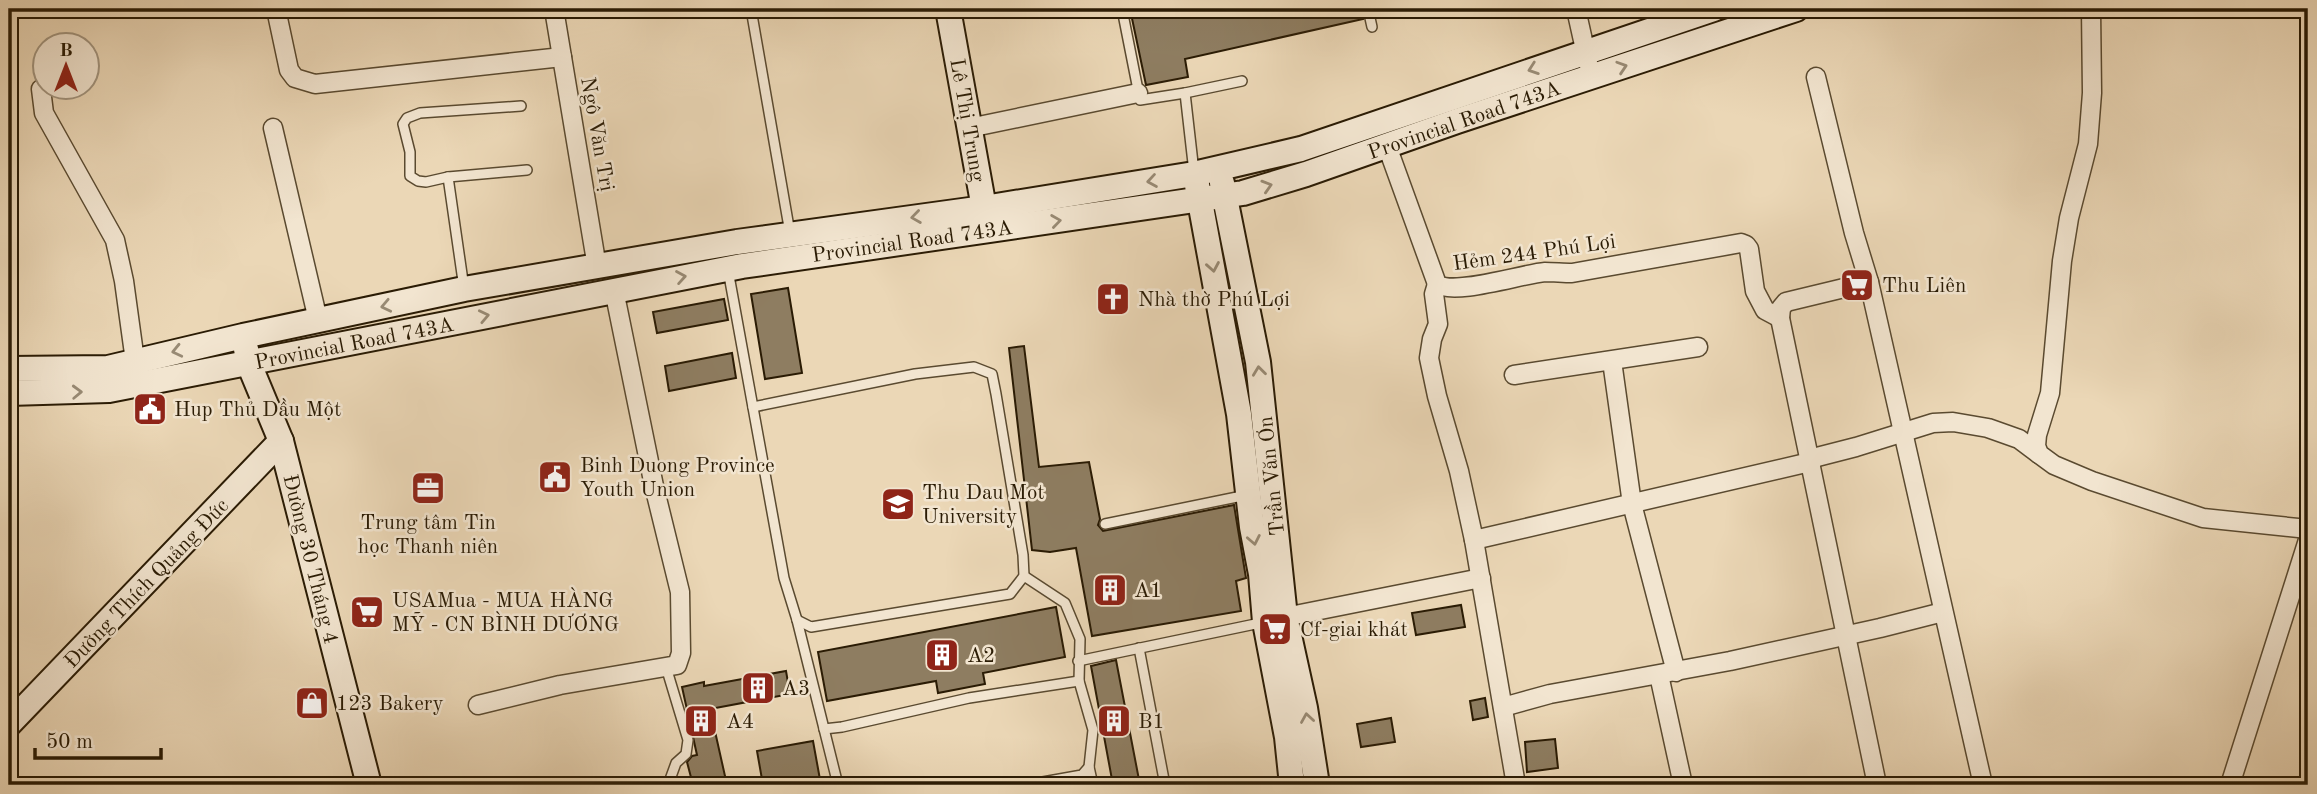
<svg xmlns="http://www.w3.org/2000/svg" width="2317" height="794" font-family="'Old Standard TT',serif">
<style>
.building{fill:#8e7d61;stroke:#2a1b04;stroke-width:2}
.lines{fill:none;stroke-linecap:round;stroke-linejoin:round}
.lane-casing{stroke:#5a4a30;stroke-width:12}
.street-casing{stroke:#5a4a30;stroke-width:21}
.secondary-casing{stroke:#2a1b04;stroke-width:28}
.lane{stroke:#f2e5d0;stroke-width:9}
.street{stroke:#f2e5d0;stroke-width:18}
.secondary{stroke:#f2e5d0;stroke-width:24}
.oneway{stroke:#988a74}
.labels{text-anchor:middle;stroke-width:5;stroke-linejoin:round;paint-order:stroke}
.street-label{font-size:21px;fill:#2a1b04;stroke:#f2e5d0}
.poi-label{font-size:21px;fill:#2a1b04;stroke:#f2e5d0;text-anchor:start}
</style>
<rect width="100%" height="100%" fill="#ebd7b6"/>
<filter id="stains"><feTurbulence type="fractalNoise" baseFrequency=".00286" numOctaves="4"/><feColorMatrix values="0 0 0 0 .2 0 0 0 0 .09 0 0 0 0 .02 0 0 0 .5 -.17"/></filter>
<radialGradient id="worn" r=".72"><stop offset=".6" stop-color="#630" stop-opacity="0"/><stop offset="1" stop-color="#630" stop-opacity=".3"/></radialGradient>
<g class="building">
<polygon points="1130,9 1361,9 1363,19 1185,59 1188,77 1146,85"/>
<polygon points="788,288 802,373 765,379 751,294"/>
<polygon points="724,299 728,320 657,333 653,312"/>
<polygon points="1024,346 1039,467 1089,462 1100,519 1098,525 1103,531 1234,505 1246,578 1236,581 1241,611 1092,636 1076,548 1050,552 1032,550 1009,348"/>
<polygon points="732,353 736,378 669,391 665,366"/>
<polygon points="1461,605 1465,627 1416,635 1412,613"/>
<polygon points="1056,607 1065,657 983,673 985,684 938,693 936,681 827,701 818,652"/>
<polygon points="1116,660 1140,785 1113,785 1091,666"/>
<polygon points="786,671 790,694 710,709 727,785 693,785 687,762 692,756 697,755 682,687 704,682 704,686"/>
<polygon points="1485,698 1488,717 1473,720 1470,701"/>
<polygon points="1391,718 1395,742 1361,747 1357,724"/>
<polygon points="1555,739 1558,768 1527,772 1525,742"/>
<polygon points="813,741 821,785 763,785 757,751"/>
</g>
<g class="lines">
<g class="lane-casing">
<g id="lane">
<polyline points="751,9 790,233"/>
<polyline points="1122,9 1140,100 1185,93 1242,81"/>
<polyline points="1368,9 1372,27"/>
<polyline points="1185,93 1194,172"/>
<polyline points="521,106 420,113 407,118 403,124 410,152 410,176 418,181 426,182 448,177 527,170"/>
<polyline points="448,177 464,288"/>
<polyline points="728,270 784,578 797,620 838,785"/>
<polyline points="753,407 915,374 974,367 992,374 996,394 1023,555 1024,576 1010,594 811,627 797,620"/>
<polyline points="1105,524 1247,495"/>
<polyline points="1024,576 1065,603 1080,639 1079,681 1093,730 1089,767 1082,775 1026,785"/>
<polyline points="1139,648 1165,785"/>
<polyline points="1078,661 1265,622"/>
<polyline points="666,667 688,740 686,754 676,763 668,785"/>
<polyline points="824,729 842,727 969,698 1079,681"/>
<polyline points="1089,767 1093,785"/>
</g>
</g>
<g class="street-casing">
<g id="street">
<polyline points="276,9 289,70 295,78 315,84 562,57"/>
<polyline points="554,9 597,267"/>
<polyline points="1576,9 1588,63"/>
<polyline points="2091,9 2092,93 2088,144 2069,218 2062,261 2050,393 2037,435 2036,446 2039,454 2054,465 2092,481 2203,518 2308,529"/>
<polyline points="1816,77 1854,233 1869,282 1983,785"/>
<polyline points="41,89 44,113 115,240 124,281 135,361"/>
<polyline points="273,128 318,320"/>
<polyline points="969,128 1138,93"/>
<path d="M1387,146L1437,284C1454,296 1522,274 1545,272C1554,272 1563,273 1572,273L1741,243L1746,245L1749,249L1755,291L1765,310L1780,318"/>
<polyline points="1869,282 1786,302 1781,308 1780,318 1877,785"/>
<polyline points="1437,284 1434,294 1438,324 1432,339 1429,358 1437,396 1459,471 1474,540 1516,785"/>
<polyline points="1612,361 1632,504 1676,672"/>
<polyline points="1514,375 1698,347"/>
<polyline points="1474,540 1810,462 1817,457 1856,447 1933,423 1953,422 1988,428 2019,439 2039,454"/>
<polyline points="1275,619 1481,578"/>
<polyline points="1659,675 1683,785"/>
<polyline points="478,705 560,685 677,665 681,653 680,592 654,486 614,290"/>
<polyline points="1503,707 1550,694 1730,661 1880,628 1943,612"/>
<polyline points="2230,785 2308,540"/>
</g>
</g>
<g class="secondary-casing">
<g id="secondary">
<polyline points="948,9 984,208"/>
<polyline points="1222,183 1258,362 1285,617 1305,708 1317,785"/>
<polyline points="1197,185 1239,414 1252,527 1261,574 1265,622 1287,737 1292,785"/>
<polyline points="246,349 249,364 281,441 369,785"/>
<polyline points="9,369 108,368 243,336 464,289 737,242 984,208 1194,174 1301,149 1714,9"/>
<polyline points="9,393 109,390 742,266 1243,193 1306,174 1457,121 1796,9"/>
<polyline points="9,724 281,441"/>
</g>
</g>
<use href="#lane" class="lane"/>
<use href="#street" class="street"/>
<use href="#secondary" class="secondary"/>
</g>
<defs><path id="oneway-chevron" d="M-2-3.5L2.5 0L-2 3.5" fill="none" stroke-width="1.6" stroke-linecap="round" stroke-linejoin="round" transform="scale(1.75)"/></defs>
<g class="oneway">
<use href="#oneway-chevron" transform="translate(1622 67) rotate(-18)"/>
<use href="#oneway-chevron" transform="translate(1533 69) rotate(161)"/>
<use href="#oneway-chevron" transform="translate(1152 181) rotate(171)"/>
<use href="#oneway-chevron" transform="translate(1267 186) rotate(-17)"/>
<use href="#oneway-chevron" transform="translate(916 217) rotate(172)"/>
<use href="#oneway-chevron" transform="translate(1056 221) rotate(-8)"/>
<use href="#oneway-chevron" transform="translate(1213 267) rotate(80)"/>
<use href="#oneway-chevron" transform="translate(681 277) rotate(-10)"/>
<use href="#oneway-chevron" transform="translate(386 306) rotate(168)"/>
<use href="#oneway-chevron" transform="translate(484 316) rotate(-12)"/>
<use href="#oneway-chevron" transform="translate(177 351) rotate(167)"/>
<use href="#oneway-chevron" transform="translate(1259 371) rotate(-97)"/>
<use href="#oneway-chevron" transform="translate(77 392) rotate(-2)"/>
<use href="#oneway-chevron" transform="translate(1254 540) rotate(79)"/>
<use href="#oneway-chevron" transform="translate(1307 718) rotate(-99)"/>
</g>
<defs>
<g id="supermarket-square" transform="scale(1.75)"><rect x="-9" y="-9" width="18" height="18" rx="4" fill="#8f2418" stroke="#f2e5d0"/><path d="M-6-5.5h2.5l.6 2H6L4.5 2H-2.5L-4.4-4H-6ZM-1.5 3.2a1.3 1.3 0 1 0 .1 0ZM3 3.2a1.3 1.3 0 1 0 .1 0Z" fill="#fff"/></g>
<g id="church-square" transform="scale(1.75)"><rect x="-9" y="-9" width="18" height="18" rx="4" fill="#8f2418" stroke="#f2e5d0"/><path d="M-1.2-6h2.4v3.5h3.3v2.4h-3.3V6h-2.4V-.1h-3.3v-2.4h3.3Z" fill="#fff"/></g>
<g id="civic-square" transform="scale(1.75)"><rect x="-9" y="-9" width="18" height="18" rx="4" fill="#8f2418" stroke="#f2e5d0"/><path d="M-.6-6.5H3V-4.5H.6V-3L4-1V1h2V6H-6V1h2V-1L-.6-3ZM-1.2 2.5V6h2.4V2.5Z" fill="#fff"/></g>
<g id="office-square" transform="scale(1.75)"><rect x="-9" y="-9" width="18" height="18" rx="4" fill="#8f2418" stroke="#f2e5d0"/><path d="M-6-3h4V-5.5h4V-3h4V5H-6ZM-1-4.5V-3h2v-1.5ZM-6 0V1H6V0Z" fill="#fff"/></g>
<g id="university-square" transform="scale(1.75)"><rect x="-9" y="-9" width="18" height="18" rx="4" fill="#8f2418" stroke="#f2e5d0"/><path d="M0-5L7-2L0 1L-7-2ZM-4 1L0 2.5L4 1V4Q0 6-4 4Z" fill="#fff"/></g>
<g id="building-square" transform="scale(1.75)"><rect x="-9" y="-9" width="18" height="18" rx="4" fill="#8f2418" stroke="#f2e5d0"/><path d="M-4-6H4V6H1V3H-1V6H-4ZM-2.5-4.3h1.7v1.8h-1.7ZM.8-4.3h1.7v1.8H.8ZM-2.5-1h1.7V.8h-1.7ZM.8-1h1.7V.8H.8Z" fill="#fff"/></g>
<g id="shop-square" transform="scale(1.75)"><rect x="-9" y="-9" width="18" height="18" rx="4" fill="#8f2418" stroke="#f2e5d0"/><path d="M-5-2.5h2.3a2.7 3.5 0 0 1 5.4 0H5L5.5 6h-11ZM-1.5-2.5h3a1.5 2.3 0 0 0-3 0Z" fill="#fff"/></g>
</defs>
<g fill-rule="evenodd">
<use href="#supermarket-square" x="1857" y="285"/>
<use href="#church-square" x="1113" y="299"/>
<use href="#civic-square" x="150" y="409"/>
<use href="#civic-square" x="555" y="477"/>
<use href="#office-square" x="428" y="488"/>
<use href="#university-square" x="898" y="504"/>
<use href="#building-square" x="1110" y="590"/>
<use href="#supermarket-square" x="367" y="612"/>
<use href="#supermarket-square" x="1275" y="629"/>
<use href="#building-square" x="942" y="655"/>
<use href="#building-square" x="758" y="688"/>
<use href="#shop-square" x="312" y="703"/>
<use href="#building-square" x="701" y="721"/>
<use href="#building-square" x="1114" y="721"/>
</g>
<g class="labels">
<g class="street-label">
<text transform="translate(968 120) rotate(80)" y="7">Lê Thị Trung</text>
<text transform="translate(1464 120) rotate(-19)" y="7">Provincial Road 743A</text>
<text transform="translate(598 134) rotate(80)" y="7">Ngô Văn Trị</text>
<text transform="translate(912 241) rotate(-8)" y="7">Provincial Road 743A</text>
<text transform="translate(1534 252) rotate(-8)" y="7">Hẻm 244 Phú Lợi</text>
<text transform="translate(354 343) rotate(-11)" y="7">Provincial Road 743A</text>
<text transform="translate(1271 476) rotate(-96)" y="7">Trần Văn Ơn</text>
<text transform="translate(311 559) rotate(76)" y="7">Đường 30 Tháng 4</text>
<text transform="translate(146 583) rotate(-46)" y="7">Đường Thích Quảng Đức</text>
</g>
<g class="poi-label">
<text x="1882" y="292">Thu Liên</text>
<text x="1138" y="306">Nhà thờ Phú Lợi</text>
<text x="174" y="416">Hup Thủ Dầu Một</text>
<text x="580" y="472">Binh Duong Province<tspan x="580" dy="24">Youth Union</tspan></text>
<text x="922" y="499">Thu Dau Mot<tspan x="922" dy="24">University</tspan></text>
<text x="428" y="529" text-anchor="middle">Trung tâm Tin<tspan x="428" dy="24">học Thanh niên</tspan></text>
<text x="1134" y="597">A1</text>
<text x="392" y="607">USAMua - MUA HÀNG<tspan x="392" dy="24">MỸ - CN BÌNH DƯƠNG</tspan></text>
<text x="1300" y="636">Cf-giai khát</text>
<text x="967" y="662">A2</text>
<text x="782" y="695">A3</text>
<text x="336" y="710">123 Bakery</text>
<text x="726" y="728">A4</text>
<text x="1138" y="728">B1</text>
</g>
</g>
<rect width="2317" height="794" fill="none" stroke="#ebd7b6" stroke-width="35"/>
<rect x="10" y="10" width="2296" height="773" fill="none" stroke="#2a1b04" stroke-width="3.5"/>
<rect x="18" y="18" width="2282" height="759" fill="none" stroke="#2a1b04" stroke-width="2"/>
<g transform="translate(66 66)"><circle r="33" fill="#f2e5d0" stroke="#a2947e" stroke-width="2"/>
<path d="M0-5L12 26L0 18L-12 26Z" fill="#8f2418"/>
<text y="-10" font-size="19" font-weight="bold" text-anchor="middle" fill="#2a1b04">B</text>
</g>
<path d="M35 748v10h126v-10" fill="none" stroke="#2a1b04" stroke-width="3.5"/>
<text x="46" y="748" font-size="21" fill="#2a1b04" stroke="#f2e5d0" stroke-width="5" paint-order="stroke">50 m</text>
<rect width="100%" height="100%" filter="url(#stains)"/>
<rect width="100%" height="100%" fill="url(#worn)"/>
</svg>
